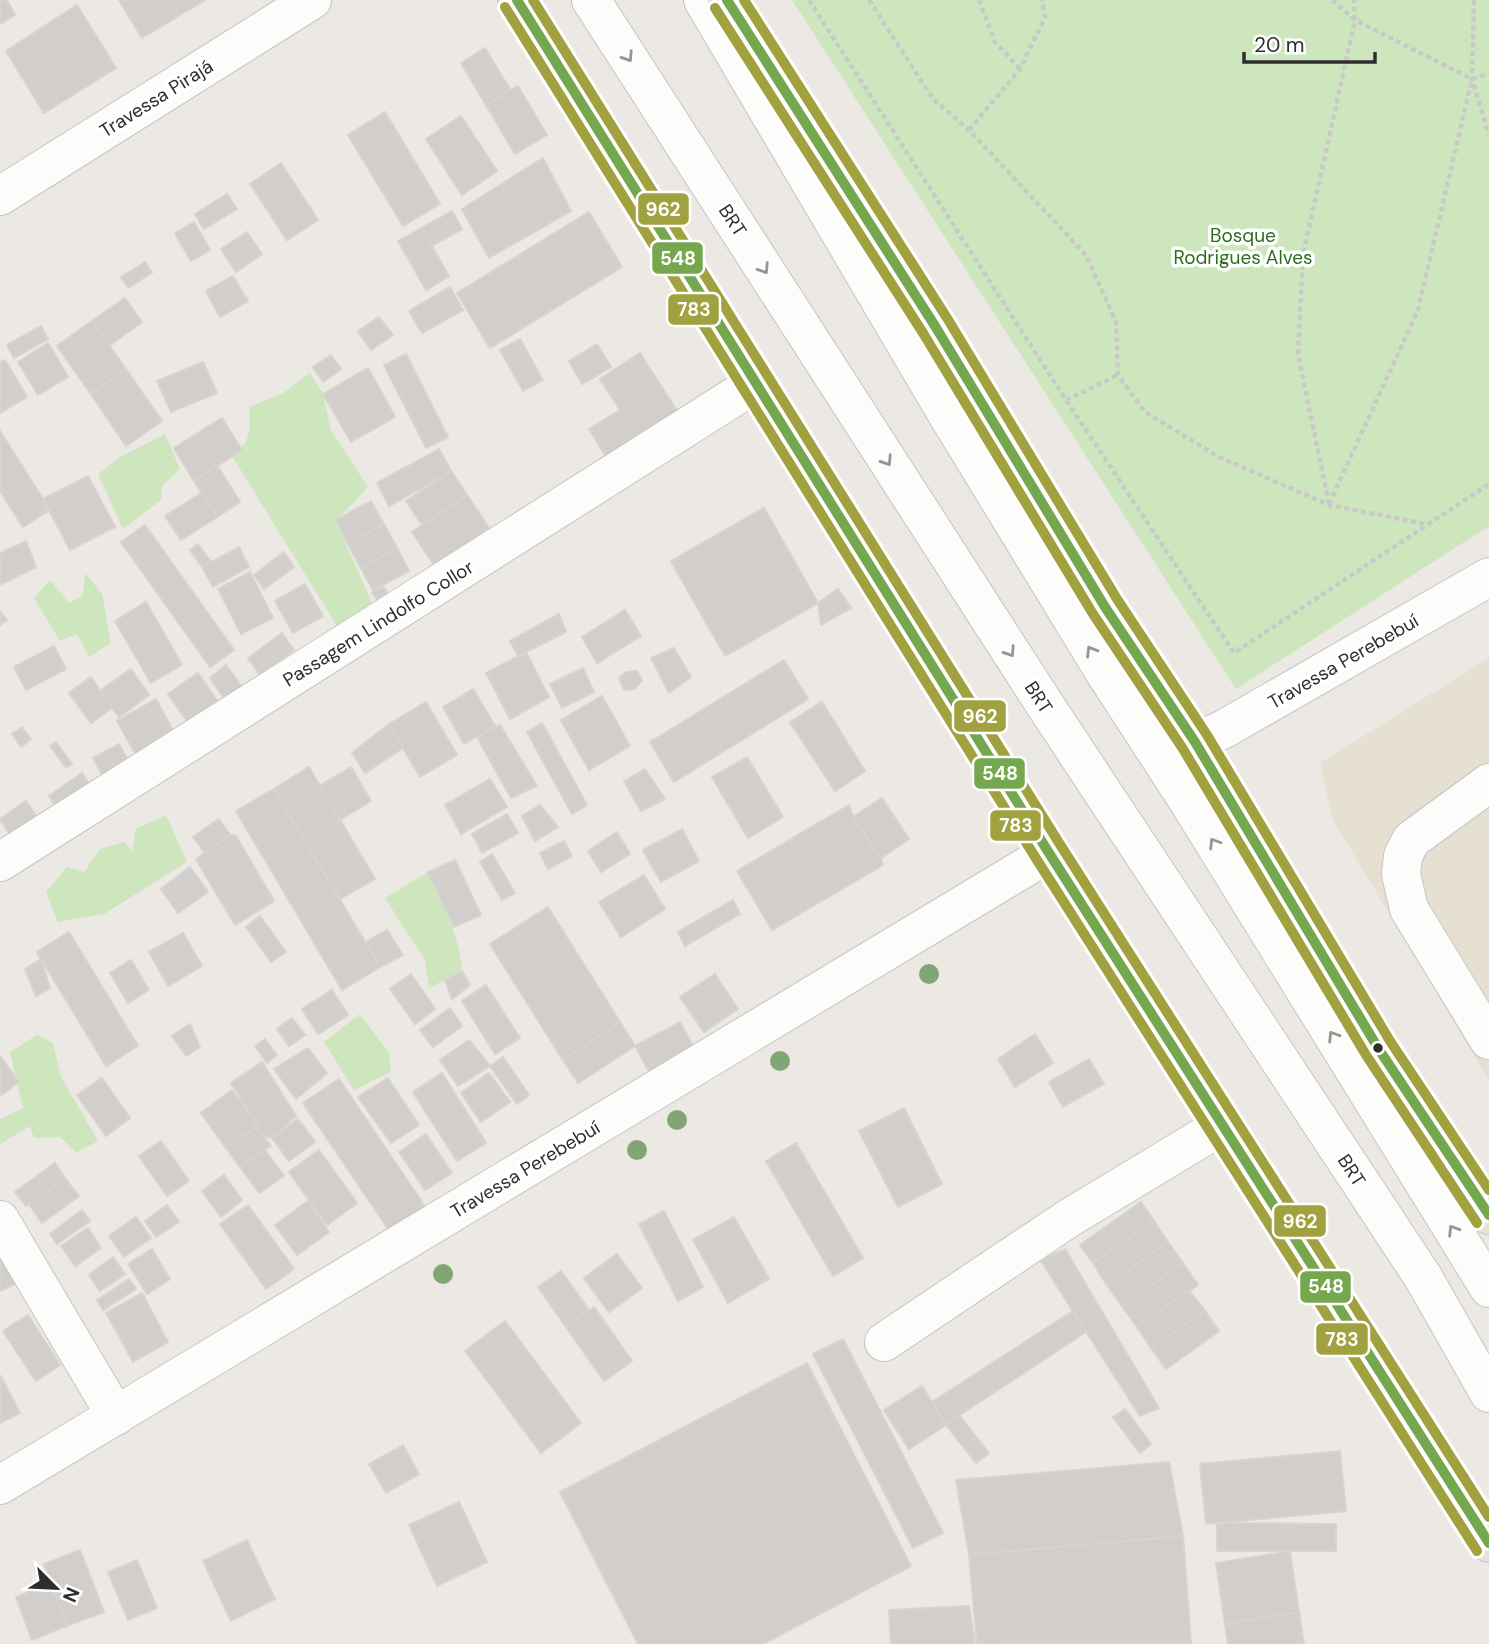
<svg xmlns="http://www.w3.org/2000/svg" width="1489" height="1644" font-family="'DM Sans',sans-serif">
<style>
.education{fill:#e6e0d3}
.green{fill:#cee6be}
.building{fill:#d1cecb;stroke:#d7d4d0;stroke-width:2}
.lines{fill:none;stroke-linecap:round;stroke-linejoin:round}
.minor-casing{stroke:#c5c4c5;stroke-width:40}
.highway-casing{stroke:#c6c5c4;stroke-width:40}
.path{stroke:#c9c9c8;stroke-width:4.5;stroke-dasharray:5 3.5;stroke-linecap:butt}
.minor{stroke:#fcfcfb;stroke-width:38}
.highway{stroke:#eadfd6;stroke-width:38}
.bus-1-casing{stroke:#fff;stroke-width:16}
.bus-2-casing{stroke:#fff;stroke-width:16}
.bus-3-casing{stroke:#fff;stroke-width:16}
.bus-1{stroke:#75a84e;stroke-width:10}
.bus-2{stroke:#a1a13f;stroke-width:10}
.bus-3{stroke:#a1a13f;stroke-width:10}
.tree{fill:#82a575}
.oneway{stroke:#959594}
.bus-dot{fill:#2e2e2e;stroke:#fff;stroke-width:2.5}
.labels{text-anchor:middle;stroke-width:7;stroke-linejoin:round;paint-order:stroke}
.street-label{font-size:19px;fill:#2e2e2e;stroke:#fff}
.park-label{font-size:19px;fill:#2c6e1b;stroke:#fff}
.line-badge{stroke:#fff;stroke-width:2.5}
.badge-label{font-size:19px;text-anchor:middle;font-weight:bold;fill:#fff}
</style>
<rect width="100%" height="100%" fill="#ece8e4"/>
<polygon class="education" points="1489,658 1489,1081 1332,818 1320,763"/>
<g class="green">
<polygon points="792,0 1489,0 1489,526 1236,689"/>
<path d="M310,373L323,394L331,430L368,487L336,521L376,612L342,634L232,456C251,443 251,429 249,407L283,393Z"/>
<polygon points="165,434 180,469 162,486 161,500 123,529 98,474 122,456"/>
<polygon points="85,573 102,594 111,643 89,657 77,634 60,641 34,598 50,580 69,603 83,595"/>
<polygon points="166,815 187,862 104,914 58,922 46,892 67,867 84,872 100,849 125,842 132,852 136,829"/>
<path d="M428,872C444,905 459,935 462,971L429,988L425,960L385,898Z"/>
<polygon points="360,1014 389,1053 391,1072 354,1090 324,1042"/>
<polygon points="37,1035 53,1043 61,1077 98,1141 76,1153 60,1137 34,1138 30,1126 0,1144 0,1119 23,1108 10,1052"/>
</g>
<g class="building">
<polygon points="0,0 7,0 15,15 0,24"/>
<polygon points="119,0 205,0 142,38"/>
<polygon points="77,5 116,68 44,113 6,51"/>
<polygon points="485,48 511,91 486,105 461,63"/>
<polygon points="518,86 547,135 515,154 486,105"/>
<polygon points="385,112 440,204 403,226 348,135"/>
<polygon points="461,116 497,171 462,195 426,139"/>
<polygon points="543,158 571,211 489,258 462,209"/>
<polygon points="281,163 318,220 287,240 250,184"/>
<polygon points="227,194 237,209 204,229 195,214"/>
<polygon points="452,211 462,229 432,246 422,228"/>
<polygon points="589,212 622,267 490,348 457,293"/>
<polygon points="194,222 210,250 191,261 175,233"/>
<polygon points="422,228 449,276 426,290 398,241"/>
<polygon points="247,232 262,254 236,272 221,249"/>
<polygon points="145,262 152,273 128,288 121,277"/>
<polygon points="233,276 248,301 220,317 206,291"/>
<polygon points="450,287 463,310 422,333 409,311"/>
<polygon points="125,298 142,322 110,345 92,321"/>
<polygon points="379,317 393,335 371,350 358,331"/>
<polygon points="92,321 126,369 91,394 57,346"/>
<polygon points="41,326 48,339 14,358 7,345"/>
<polygon points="520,339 543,380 523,391 500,350"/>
<polygon points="48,343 68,377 38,395 18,362"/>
<polygon points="597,344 611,367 582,384 569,361"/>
<polygon points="640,353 681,417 610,463 589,429 620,410 600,379"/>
<polygon points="406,354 448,437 426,448 384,365"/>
<polygon points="331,355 341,369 323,382 313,367"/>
<polygon points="5,360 27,397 0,413 0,362"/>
<polygon points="203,362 217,393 171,412 157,381"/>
<polygon points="368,368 395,417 351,442 323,394"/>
<polygon points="126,369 162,421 126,446 91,394"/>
<polygon points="222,418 242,450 194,481 174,448"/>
<polygon points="0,431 43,499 47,512 23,527 0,491"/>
<polygon points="439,449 451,471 389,506 377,483"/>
<polygon points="217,465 240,502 217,517 194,481"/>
<polygon points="451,471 467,495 422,525 406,501"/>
<polygon points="88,476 115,527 70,550 43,499"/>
<polygon points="202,493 217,517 181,540 165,516"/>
<polygon points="467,495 489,528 434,565 412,532"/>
<polygon points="371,501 384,524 348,544 336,520"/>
<polygon points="764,508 818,603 725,656 671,561"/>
<polygon points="384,524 397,548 361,568 348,544"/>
<polygon points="145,525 234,650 210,667 121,542"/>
<polygon points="26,541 36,567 0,585 0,553"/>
<polygon points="198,544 211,562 202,567 190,550"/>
<polygon points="239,547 249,567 213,587 202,567"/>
<polygon points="397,548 409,571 373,590 361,568"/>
<polygon points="284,552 294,567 264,589 254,575"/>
<polygon points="250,572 273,618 241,634 218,589"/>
<polygon points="305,584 323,616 293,633 275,601"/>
<polygon points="383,586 396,605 386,612 372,592"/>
<polygon points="838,589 851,608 821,625 818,603"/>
<polygon points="146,602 182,665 151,683 115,621"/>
<polygon points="625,610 641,636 597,663 582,637"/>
<polygon points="0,611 7,620 0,625"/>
<polygon points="559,614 566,632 518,656 510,641"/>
<polygon points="282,633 294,650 260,675 248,658"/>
<polygon points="54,646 66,669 26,690 14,667"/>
<polygon points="674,648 691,677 669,693 651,658"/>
<polygon points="526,652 549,697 510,719 486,673"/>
<polygon points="784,660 808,699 674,782 650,742"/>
<polygon points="226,665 249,697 232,710 210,678"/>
<polygon points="583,668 594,692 562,708 550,684"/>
<polygon points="131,669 149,695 119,717 100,691"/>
<polygon points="637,671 642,680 635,689 624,690 619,678 626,672"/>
<polygon points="198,673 226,713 196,734 168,694"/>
<polygon points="91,677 112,708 91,723 69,693"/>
<polygon points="473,689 495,726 464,744 443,707"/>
<polygon points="602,696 630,746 589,770 561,720"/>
<polygon points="156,699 173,731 135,753 117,721"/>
<polygon points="426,702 457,755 420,777 389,724"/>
<polygon points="822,702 865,771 835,791 790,722"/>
<polygon points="542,723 587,805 572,814 527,732"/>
<polygon points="389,724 403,748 365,773 352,753"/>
<polygon points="500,725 537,786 511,798 477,737"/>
<polygon points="22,727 31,739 21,747 12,734"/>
<polygon points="56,742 72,764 66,768 50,746"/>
<polygon points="119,744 131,766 105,780 93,758"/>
<polygon points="747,757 783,817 748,838 712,777"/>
<polygon points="309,767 375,879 340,899 274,789"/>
<polygon points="351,767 371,801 340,820 319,786"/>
<polygon points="645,769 665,799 641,811 624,781"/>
<polygon points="82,773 89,783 56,806 49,796"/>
<polygon points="490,779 507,807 461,834 445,805"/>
<polygon points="274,789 380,967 342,990 236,811"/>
<polygon points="882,798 909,839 881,858 853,817"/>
<polygon points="26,801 39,820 13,839 0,819"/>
<polygon points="540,805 558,827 535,841 522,816"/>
<polygon points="849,805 853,817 881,858 883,865 772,930 737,871"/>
<polygon points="507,814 518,833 482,853 472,834"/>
<polygon points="219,819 230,835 205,853 193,837"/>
<polygon points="682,829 699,861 661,882 643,850"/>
<polygon points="617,832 630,854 601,872 588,851"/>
<polygon points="230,835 236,836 274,901 235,925 196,859"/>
<polygon points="564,841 572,856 548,869 540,853"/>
<polygon points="492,854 515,893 502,900 480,862"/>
<polygon points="455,860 481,915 454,927 428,872"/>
<polygon points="190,867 208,892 178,913 161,889"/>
<polygon points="644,875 665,909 621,937 599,902"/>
<polygon points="733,900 740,914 685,946 678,932"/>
<polygon points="548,907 620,1022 563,1060 490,944"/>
<polygon points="260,916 286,952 271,962 246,927"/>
<polygon points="387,930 403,955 380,967 366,942"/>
<polygon points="69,932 138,1046 106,1066 37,952"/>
<polygon points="183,933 202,966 168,986 149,952"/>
<polygon points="41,959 50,988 36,996 25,969"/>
<polygon points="131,960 149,990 128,1003 110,973"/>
<polygon points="462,971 470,985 452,999 445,980"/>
<polygon points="411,974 435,1009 415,1024 390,989"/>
<polygon points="715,974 738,1009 704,1032 680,997"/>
<polygon points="486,985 520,1038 495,1054 462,1001"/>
<polygon points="332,990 348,1015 318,1034 302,1009"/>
<polygon points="450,1008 462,1026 433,1047 420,1030"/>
<polygon points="292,1018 305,1035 289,1046 277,1029"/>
<polygon points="620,1022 635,1046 578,1083 563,1060"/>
<polygon points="680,1022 697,1054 653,1079 635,1046"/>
<polygon points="190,1024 200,1047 186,1056 172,1036"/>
<polygon points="1035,1034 1053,1063 1015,1087 998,1059"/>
<polygon points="265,1039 277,1055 267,1063 255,1046"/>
<polygon points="469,1040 490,1066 458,1086 440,1060"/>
<polygon points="308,1048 327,1073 296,1099 274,1069"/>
<polygon points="0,1056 19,1082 0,1096"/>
<polygon points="503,1057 529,1095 517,1104 490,1066"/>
<polygon points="1089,1059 1104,1084 1063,1107 1049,1082"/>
<polygon points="262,1062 296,1116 272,1138 264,1136 231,1083"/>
<polygon points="442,1073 486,1143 457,1161 413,1092"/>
<polygon points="489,1073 510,1102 481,1122 461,1093"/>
<polygon points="102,1078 130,1118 106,1136 77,1095"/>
<polygon points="388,1078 419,1125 391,1143 358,1097"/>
<polygon points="339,1079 426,1208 391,1233 303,1103"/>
<polygon points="232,1090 258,1126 226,1148 201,1113"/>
<polygon points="904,1108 942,1184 898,1207 859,1131"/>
<polygon points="298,1119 315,1142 289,1161 272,1138"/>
<polygon points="257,1127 271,1146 240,1167 226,1148"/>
<polygon points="426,1134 452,1173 425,1190 399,1152"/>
<polygon points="161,1141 189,1181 167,1196 139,1156"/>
<polygon points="796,1143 863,1258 833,1276 766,1161"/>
<polygon points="265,1150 284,1176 259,1193 240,1167"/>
<polygon points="319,1150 357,1203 327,1225 289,1172"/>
<polygon points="55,1163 65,1178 26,1206 15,1192"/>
<polygon points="224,1175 242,1200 221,1217 202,1191"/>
<polygon points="65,1178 79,1196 42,1223 29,1204"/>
<polygon points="308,1201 329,1232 297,1255 275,1225"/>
<polygon points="1141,1202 1154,1221 1093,1263 1080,1245"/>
<polygon points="167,1205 179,1222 156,1237 145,1221"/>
<polygon points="248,1205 294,1269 266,1289 220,1224"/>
<polygon points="82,1210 90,1221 57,1244 50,1234"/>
<polygon points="664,1211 703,1287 678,1301 639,1224"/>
<polygon points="136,1217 151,1238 124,1257 109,1236"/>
<polygon points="734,1217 769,1279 728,1303 693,1240"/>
<polygon points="1154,1221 1168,1242 1107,1285 1093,1263"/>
<polygon points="88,1228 101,1248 75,1266 61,1246"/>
<polygon points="1168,1242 1183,1263 1122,1306 1107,1285"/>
<polygon points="152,1249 170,1279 147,1294 128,1264"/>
<polygon points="1065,1249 1159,1408 1140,1416 1041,1261"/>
<polygon points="617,1254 642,1288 609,1312 584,1278"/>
<polygon points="13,1255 24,1280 0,1291 0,1261"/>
<polygon points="113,1257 125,1274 100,1291 89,1275"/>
<polygon points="1183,1263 1198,1285 1137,1327 1122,1306"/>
<polygon points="561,1271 589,1310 566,1327 538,1287"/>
<polygon points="129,1279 136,1289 103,1310 97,1300"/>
<polygon points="1189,1290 1205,1311 1151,1348 1137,1327"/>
<polygon points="142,1293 168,1342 133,1362 106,1313"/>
<polygon points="594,1307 632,1361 604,1381 566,1327"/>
<polygon points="1073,1311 1086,1332 946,1424 932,1402"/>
<polygon points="1205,1311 1219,1331 1166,1369 1151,1348"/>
<polygon points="28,1315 60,1365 36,1381 3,1331"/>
<polygon points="505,1321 581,1423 541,1453 465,1351"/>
<polygon points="843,1339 943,1533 913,1548 813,1354"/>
<polygon points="807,1363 911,1566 763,1644 638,1644 560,1492"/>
<polygon points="0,1375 20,1413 0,1423"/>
<polygon points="922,1386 946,1425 909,1449 884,1410"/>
<polygon points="1125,1409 1151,1444 1140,1453 1113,1417"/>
<polygon points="959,1415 989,1453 976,1463 946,1425"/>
<polygon points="403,1445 419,1474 386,1493 369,1464"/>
<polygon points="1340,1451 1346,1511 1206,1524 1200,1464"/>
<polygon points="1169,1462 1183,1536 969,1555 956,1480"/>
<polygon points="459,1502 487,1562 437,1586 409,1525"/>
<polygon points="1217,1523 1336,1524 1336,1551 1217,1551"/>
<polygon points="1183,1536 1191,1643 977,1644 969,1555"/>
<polygon points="247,1540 275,1599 231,1621 203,1561"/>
<polygon points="80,1550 104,1612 67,1626 44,1564"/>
<polygon points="1290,1551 1299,1612 1225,1624 1216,1563"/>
<polygon points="137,1560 157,1608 128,1620 108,1572"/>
<polygon points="51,1583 67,1626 32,1640 16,1597"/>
<polygon points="969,1606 975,1644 891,1644 889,1610"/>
<polygon points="1299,1612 1304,1644 1228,1644 1225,1624"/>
</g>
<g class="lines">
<g class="minor-casing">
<g id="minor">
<polyline points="591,0 1047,708 1423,1277 1489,1393"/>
<polyline points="703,0 947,414 1105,673 1190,804 1489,1288"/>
<polyline points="0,196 312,0"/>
<polyline points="1195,742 1224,729 1489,577"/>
<polyline points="1489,783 1411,840 1403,856 1401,874 1409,909 1489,1040"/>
<polyline points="0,862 756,383"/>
<polyline points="0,1220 116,1416"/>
<polyline points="884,1342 1069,1218 1223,1125"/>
<polyline points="0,1485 1049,853"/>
</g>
</g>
<g class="highway-casing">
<g id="highway">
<polyline points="517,0 1049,853 1489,1543"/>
<polyline points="727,0 935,326 1105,607 1195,742 1378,1048 1489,1215"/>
</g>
</g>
<g class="path">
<polyline points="809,0 1066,400 1234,653 1489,484"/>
<polyline points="869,0 933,99 969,130 1086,255 1116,322 1118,375 1145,412 1217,456 1329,505 1426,524"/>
<polyline points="979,0 995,42 1020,69"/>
<polyline points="1332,0 1355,20 1472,79 1489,73"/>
<polyline points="1474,0 1472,79 1489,135"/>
<polyline points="969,130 1020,69 1045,17 1042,0"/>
<polyline points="1066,400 1118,375"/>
<polyline points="1329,504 1298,354 1303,255 1355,20 1354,0"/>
<polyline points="1329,504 1418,310 1472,79"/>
</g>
<use href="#minor" class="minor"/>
<use href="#highway" class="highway"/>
<g class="bus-1-casing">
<g id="bus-1">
<polyline points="517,0 1049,853 1489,1543"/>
<polyline points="727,0 935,326 1105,607 1195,742 1378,1048 1489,1215"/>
</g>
</g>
<g class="bus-2-casing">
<g id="bus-2">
<polyline points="505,7 1037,860 1477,1551"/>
<polyline points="715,8 923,333 1093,614 1183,749 1366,1055 1477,1223"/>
</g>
</g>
<g class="bus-3-casing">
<g id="bus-3">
<polyline points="533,0 1061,846 1489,1517"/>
<polyline points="744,0 947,318 1117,599 1207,735 1390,1041 1489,1190"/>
</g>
</g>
<use href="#bus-1" class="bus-1"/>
<use href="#bus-2" class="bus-2"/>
<use href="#bus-3" class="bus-3"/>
</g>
<g class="tree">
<circle cx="929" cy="974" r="10"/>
<circle cx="780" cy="1061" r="10"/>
<circle cx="677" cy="1120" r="10"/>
<circle cx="637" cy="1150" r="10"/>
<circle cx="443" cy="1274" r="10"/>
</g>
<defs><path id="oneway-chevron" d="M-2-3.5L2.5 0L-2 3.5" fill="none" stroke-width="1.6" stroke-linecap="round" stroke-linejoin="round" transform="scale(1.75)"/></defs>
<g class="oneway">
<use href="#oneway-chevron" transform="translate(628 57) rotate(57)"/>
<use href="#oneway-chevron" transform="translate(764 269) rotate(57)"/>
<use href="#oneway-chevron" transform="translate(887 461) rotate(57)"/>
<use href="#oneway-chevron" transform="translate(1091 651) rotate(-121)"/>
<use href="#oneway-chevron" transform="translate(1010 652) rotate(57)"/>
<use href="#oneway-chevron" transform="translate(1214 843) rotate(-122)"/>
<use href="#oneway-chevron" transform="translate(1333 1036) rotate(-122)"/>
<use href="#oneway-chevron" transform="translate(1453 1230) rotate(-122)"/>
</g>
<circle class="bus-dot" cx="1378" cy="1048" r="6"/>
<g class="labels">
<g class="street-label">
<text transform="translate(156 98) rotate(-32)" y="7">Travessa Pirajá</text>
<text transform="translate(733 220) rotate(57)" y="7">BRT</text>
<text transform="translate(378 623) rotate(-32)" y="7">Passagem Lindolfo Collor</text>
<text transform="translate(1343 661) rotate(-30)" y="7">Travessa Perebebuí</text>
<text transform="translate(1039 697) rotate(57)" y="7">BRT</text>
<text transform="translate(525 1169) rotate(-31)" y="7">Travessa Perebebuí</text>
<text transform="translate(1352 1170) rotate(57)" y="7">BRT</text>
</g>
<g class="park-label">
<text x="1243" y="242">Bosque<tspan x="1243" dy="22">Rodrigues Alves</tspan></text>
</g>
</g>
<g class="line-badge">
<rect x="637" y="192" width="53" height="34" rx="7" fill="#a1a13f"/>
<rect x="651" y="241" width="53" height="34" rx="7" fill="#75a84e"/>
<rect x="667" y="293" width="53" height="33" rx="7" fill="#a1a13f"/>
<rect x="953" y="699" width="54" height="34" rx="7" fill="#a1a13f"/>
<rect x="973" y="757" width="53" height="33" rx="7" fill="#75a84e"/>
<rect x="989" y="809" width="53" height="33" rx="7" fill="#a1a13f"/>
<rect x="1273" y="1204" width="54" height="34" rx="7" fill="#a1a13f"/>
<rect x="1299" y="1270" width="53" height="34" rx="7" fill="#75a84e"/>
<rect x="1315" y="1322" width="54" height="34" rx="7" fill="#a1a13f"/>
</g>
<g class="badge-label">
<text x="663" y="216">962</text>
<text x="678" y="265">548</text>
<text x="694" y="316">783</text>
<text x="980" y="723">962</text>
<text x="1000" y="780">548</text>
<text x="1016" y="832">783</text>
<text x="1300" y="1228">962</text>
<text x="1326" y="1293">548</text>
<text x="1342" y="1346">783</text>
</g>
<g transform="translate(56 1588) rotate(114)" stroke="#ffffff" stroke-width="5" paint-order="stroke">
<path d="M0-5L12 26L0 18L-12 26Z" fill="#2e2e2e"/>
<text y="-10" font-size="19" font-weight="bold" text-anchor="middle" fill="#2e2e2e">N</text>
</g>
<path d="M1244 52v10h131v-10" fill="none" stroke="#2e2e2e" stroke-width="3.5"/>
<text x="1254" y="52" font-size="21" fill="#2e2e2e" stroke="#ffffff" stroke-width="5" paint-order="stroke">20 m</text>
</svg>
